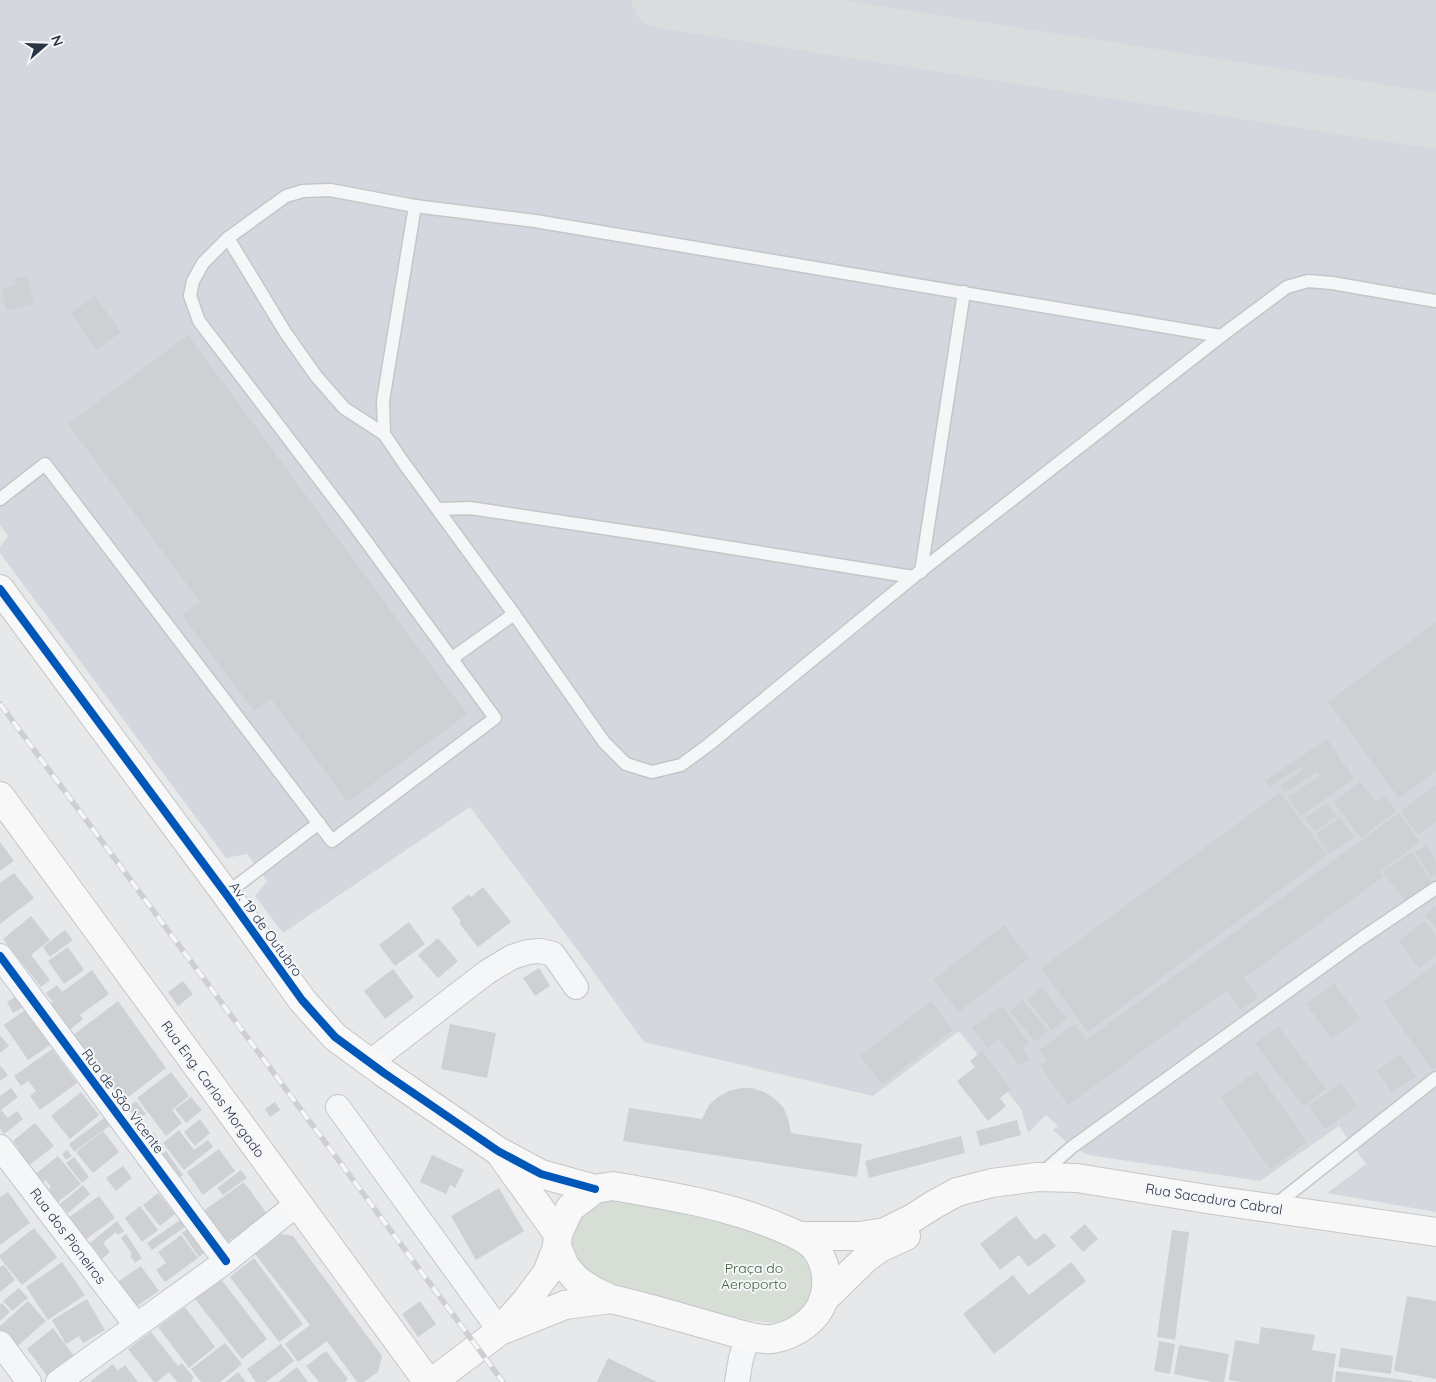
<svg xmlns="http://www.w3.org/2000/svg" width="1436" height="1382" font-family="Quicksand,sans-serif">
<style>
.built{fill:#d4d7dd}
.green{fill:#d6ded6}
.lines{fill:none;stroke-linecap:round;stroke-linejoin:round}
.taxiway{stroke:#dadcde;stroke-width:56}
.building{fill:#ced0d3}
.lane-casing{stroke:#c4c6c8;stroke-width:15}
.street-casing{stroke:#c4c6c8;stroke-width:26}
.secondary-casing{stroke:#c4c6c8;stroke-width:30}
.lane{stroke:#f5f6f7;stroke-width:12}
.street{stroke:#f5f6f7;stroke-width:24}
.secondary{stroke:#f8f8f8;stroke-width:28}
.rail-casing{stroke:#cecfd2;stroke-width:5.5}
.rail{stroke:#f4f6f9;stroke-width:4;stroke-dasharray:11;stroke-linecap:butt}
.cycleway-casing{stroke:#f4f6f9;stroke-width:11}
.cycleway{stroke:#0057b8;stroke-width:8}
.labels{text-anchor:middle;stroke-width:4;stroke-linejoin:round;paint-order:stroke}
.street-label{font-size:14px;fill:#2b3445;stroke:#f4f6f9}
.park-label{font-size:14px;fill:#3f6138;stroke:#f4f6f9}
</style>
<rect width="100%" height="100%" fill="#e6e8ea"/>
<polygon class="built" points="0,0 1436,0 1436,1212 1327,1193 1366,1164 1339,1126 1260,1181 1089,1155 1072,1147 1053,1130 1058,1126 1046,1115 1028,1133 1021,1109 959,1031 873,1096 644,1042 579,952 470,807 283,933 255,896 267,881 247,854 226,858 0,553 0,547 8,536 0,525"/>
<polygon class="green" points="606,1201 617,1201 641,1204 774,1236 800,1249 807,1259 814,1279 810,1300 798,1315 774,1323 746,1320 628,1291 593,1278 571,1252 570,1226 596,1204"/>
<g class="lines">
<polyline class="taxiway" points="660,0 1436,121"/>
</g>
<g class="building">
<polygon points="27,276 34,304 7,311 1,289 16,285 15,279"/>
<polygon points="95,296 121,332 96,350 71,313"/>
<polygon points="188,335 467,714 348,802 271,699 254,711 182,615 200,602 68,424"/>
<polygon points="1436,622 1436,771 1399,798 1328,702"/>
<polygon points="1327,739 1354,779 1301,816 1288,797 1320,776 1317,772 1285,793 1280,786 1303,770 1300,767 1270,787 1265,781"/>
<polygon points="1360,782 1376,802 1384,796 1396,811 1361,838 1334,802"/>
<polygon points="1436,785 1436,821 1418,835 1401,811"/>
<polygon points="1280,792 1327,855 1088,1032 1041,968"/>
<polygon points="1327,803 1336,816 1315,831 1305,818"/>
<polygon points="1399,813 1420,842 1379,872 1383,877 1244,978 1258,998 1241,1010 1227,990 1068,1105 1040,1066 1047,1061 1039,1050 1075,1024 1086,1040"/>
<polygon points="1340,818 1354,837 1329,854 1316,834"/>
<polygon points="0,842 14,861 0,871"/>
<polygon points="1426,845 1436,861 1436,875 1431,878 1415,852"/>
<polygon points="1411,852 1432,882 1405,901 1383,872"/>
<polygon points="14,873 34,898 0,924 0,883"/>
<polygon points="483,887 511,922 478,947 459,923 461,921 451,908 469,894 471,897"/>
<polygon points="1436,906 1436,928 1425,915"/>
<polygon points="31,916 50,940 31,955 50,980 41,987 3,939"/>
<polygon points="1425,921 1436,936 1436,955 1419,968 1399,941"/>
<polygon points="409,922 425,944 395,966 379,945"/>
<polygon points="1004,925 1029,958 959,1012 933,980"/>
<polygon points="65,930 73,940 50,957 43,947"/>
<polygon points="438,938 458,961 438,978 418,955"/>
<polygon points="68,947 84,970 64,984 48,961"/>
<polygon points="1436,964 1436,1067 1432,1070 1384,1002"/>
<polygon points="539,968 550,986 535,996 523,978"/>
<polygon points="393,969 414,997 385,1019 364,991"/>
<polygon points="92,970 109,994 80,1015 83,1019 68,1031 49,1005 53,1002 46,993 57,985 62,992"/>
<polygon points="183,981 193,994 178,1006 168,992"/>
<polygon points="1334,983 1360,1018 1332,1039 1306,1004"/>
<polygon points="1042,987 1067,1019 1052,1030 1027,999"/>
<polygon points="17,996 24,1007 13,1013 7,1002"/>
<polygon points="1023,1000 1048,1031 1035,1042 1010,1011"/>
<polygon points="118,1001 166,1068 118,1105 68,1039"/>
<polygon points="931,1001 953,1030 882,1084 860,1056"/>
<polygon points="1002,1006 1029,1043 1022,1048 1030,1059 1020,1066 999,1039 988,1048 972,1028"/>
<polygon points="25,1010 50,1045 28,1060 4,1025"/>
<polygon points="450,1024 496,1033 487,1078 441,1069"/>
<polygon points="1278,1026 1326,1089 1303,1106 1255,1044"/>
<polygon points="0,1035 9,1046 0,1053"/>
<polygon points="52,1049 77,1083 40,1110 30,1096 36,1091 28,1081 21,1086 14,1076"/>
<polygon points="982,1051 1011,1089 1000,1098 1006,1106 988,1121 957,1081 975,1067 970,1061"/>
<polygon points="1401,1054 1416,1077 1392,1092 1377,1070"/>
<polygon points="0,1065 8,1075 0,1081"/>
<polygon points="1257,1071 1307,1142 1270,1169 1220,1097"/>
<polygon points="171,1072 189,1096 172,1110 182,1123 166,1136 137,1098"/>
<polygon points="1341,1083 1357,1106 1325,1129 1309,1106"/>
<polygon points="11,1088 18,1097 1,1110 8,1118 17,1111 23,1119 4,1134 0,1129 0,1096"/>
<polygon points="741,1088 752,1088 764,1092 774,1098 783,1107 788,1118 791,1133 862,1144 857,1177 623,1141 629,1108 702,1119 709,1105 718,1097 729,1091"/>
<polygon points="81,1092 99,1115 70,1139 51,1116"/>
<polygon points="191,1097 202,1110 186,1123 175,1109"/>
<polygon points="136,1101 146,1114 134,1124 124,1110"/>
<polygon points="275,1102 280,1110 270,1117 265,1109"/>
<polygon points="108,1115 113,1123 74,1152 69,1144"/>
<polygon points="200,1119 210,1133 195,1146 184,1132"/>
<polygon points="1017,1120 1021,1135 980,1146 976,1131"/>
<polygon points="35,1123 54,1146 28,1166 17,1152 19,1149 13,1141"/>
<polygon points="179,1130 194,1150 208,1140 213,1147 184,1170 163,1143"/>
<polygon points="103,1131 119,1152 93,1173 76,1152"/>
<polygon points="153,1132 161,1143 157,1147 148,1136"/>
<polygon points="961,1136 965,1153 869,1178 865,1161"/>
<polygon points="219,1149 235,1171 203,1195 187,1172"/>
<polygon points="67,1150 72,1156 66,1160 62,1154"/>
<polygon points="166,1151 183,1175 175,1181 158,1157"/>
<polygon points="432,1155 464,1170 455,1188 450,1185 446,1194 420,1182"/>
<polygon points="58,1156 81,1184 58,1202 48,1190 51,1187 46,1180 40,1185 33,1176"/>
<polygon points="74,1157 89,1177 82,1183 66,1163"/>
<polygon points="123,1166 132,1178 116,1191 106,1178"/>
<polygon points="241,1170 247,1178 223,1195 217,1188"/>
<polygon points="244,1182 267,1214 225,1244 202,1212"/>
<polygon points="83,1185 90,1194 68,1213 60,1204"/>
<polygon points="499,1188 524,1231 476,1260 451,1216"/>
<polygon points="8,1192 30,1223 0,1245 0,1197"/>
<polygon points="158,1193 175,1214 160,1226 143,1205"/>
<polygon points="99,1196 115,1218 82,1242 65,1220"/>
<polygon points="140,1206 158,1230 142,1242 125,1218"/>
<polygon points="1016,1216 1035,1240 1045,1233 1056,1246 1028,1267 1019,1255 1000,1270 980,1244"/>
<polygon points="180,1220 185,1227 152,1250 147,1243"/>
<polygon points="117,1221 124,1231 118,1235 116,1232 103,1243 110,1252 102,1259 90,1243"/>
<polygon points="1085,1224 1098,1239 1083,1252 1070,1237"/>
<polygon points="190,1227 207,1251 199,1257 182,1233"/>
<polygon points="34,1228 57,1257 22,1285 0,1258 0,1255"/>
<polygon points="1172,1230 1189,1232 1175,1340 1157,1337"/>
<polygon points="126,1234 142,1258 135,1263 130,1256 132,1254 121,1238"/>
<polygon points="281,1234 293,1236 382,1356 378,1372 364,1382 357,1382 327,1341 298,1362 285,1344 310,1325 255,1254"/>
<polygon points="181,1235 198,1258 165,1282 156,1270 166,1263 158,1252"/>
<polygon points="254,1258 303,1324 279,1342 230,1277"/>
<polygon points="62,1262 85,1295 48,1320 26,1287"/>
<polygon points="1071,1262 1086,1281 994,1354 963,1314 1013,1275 1029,1295"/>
<polygon points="4,1265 15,1280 0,1292 0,1267"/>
<polygon points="141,1266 159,1291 134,1308 116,1283"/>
<polygon points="221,1279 267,1339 242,1359 195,1299"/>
<polygon points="19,1288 28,1298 12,1311 3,1301"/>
<polygon points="1407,1296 1436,1301 1436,1379 1394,1371"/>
<polygon points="87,1299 105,1330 83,1343 79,1336 66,1344 52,1320"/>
<polygon points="28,1301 46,1321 13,1350 0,1334 0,1326"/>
<polygon points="420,1301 436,1324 418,1337 402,1314"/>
<polygon points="2,1303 10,1312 0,1321 0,1305"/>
<polygon points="185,1307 215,1347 189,1368 158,1327"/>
<polygon points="1261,1327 1315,1335 1312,1350 1336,1354 1332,1382 1241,1382 1229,1380 1235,1340 1259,1344"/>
<polygon points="53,1328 74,1356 48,1377 27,1349"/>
<polygon points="151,1332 178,1366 182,1363 194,1378 191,1380 193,1382 177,1382 169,1372 157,1382 154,1382 128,1349"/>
<polygon points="1159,1341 1175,1344 1170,1374 1154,1371"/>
<polygon points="225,1343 242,1364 220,1382 201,1382 191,1369"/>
<polygon points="281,1344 294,1361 266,1382 256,1382 247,1369"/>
<polygon points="1179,1345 1229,1354 1224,1382 1213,1382 1174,1374"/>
<polygon points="1341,1348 1393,1356 1391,1374 1338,1367"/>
<polygon points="326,1351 348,1379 345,1382 319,1382 306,1366"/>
<polygon points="608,1358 657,1382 597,1382"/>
<polygon points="113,1364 118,1371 125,1365 138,1382 92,1382 91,1381"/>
<polygon points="297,1367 308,1382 278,1382"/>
<polygon points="1336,1371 1412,1381 1412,1382 1335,1382"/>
<polygon points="238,1372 246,1382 226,1382"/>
</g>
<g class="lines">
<g class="lane-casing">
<g id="lane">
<polyline points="415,206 383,401 384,434 403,462 514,614 604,742 626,764 652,772 681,765 707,746 913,577 1221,336 1287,287 1308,281 1332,283 1436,301"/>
<polyline points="228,238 285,332 316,376 344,408 384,434"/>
<polyline points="0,499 45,464 332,841 495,718 352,522 199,321 190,296 193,281 203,263 228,238 286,196 303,191 330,190 415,206 535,221 1221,336"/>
<polyline points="438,509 470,508 663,537 913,577"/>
<polyline points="921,572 964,292"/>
<polyline points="451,659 514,614"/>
<polyline points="226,894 319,823"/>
<polyline points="1041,1174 1072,1147 1362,938 1436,888"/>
<polyline points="1274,1206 1436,1078"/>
</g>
</g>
<g class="street-casing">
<g id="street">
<polyline points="0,956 226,1261"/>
<polyline points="369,1063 487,972 512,957 528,952 541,951 553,954 576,987"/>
<polyline points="338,1107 500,1331"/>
<polyline points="0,1147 136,1325"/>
<polyline points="0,1343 29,1382"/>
<polyline points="58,1382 226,1261 297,1204"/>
<polyline points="737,1382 741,1358 748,1336"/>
</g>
</g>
<g class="secondary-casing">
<g id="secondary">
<polyline points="0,589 226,894 302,1000 335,1037 384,1073 498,1151 541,1174 595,1189"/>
<polyline points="0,796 428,1382"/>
<polyline points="502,1156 558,1234"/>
<path d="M613,1186C671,1196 732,1206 786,1230C796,1234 807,1239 815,1248C826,1262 829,1281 824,1298C818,1320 795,1335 773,1339C759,1341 732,1332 718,1328C682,1318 647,1307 611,1299L594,1291L577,1280L565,1266L557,1247L558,1234L570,1208L595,1189Z"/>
<polyline points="801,1236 859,1236 885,1232 913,1218 935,1204 957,1192 992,1183 1037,1177 1077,1178 1213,1200 1436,1232"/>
<polyline points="823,1300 866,1258 880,1248 906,1236"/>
<polyline points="502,1328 526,1301 547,1273 557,1247"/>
<polyline points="432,1382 500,1331 565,1305 611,1299"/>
</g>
</g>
<use href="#lane" class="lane"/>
<use href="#street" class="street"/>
<use href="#secondary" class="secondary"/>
<g class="rail-casing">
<polyline id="rail" points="0,704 503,1382"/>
</g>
<use href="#rail" class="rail"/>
<g class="cycleway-casing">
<g id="cycleway">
<polyline points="0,589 226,894 302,1000 335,1037 384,1073 498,1151 541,1174 595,1189"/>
<polyline points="0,956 226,1261"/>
</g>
</g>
<use href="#cycleway" class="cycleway"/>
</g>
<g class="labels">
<g class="street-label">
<text transform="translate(266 929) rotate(54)" y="5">Av. 19 de Outubro</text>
<text transform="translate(213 1089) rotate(54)" y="5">Rua Eng. Carlos Morgado</text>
<text transform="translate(123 1101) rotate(53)" y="5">Rua de São Vicente</text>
<text transform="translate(1214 1199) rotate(9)" y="5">Rua Sacadura Cabral</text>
<text transform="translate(68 1236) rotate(53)" y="5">Rua dos Pioneiros</text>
</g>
<g class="park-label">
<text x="754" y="1273">Praça do<tspan x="754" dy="16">Aeroporto</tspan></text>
</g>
</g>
<g transform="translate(45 45) rotate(70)" stroke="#f4f6f9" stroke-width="4" paint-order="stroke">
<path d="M0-4L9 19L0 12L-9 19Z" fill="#2b3445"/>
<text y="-8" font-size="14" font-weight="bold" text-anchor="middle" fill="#2b3445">N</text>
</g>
</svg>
